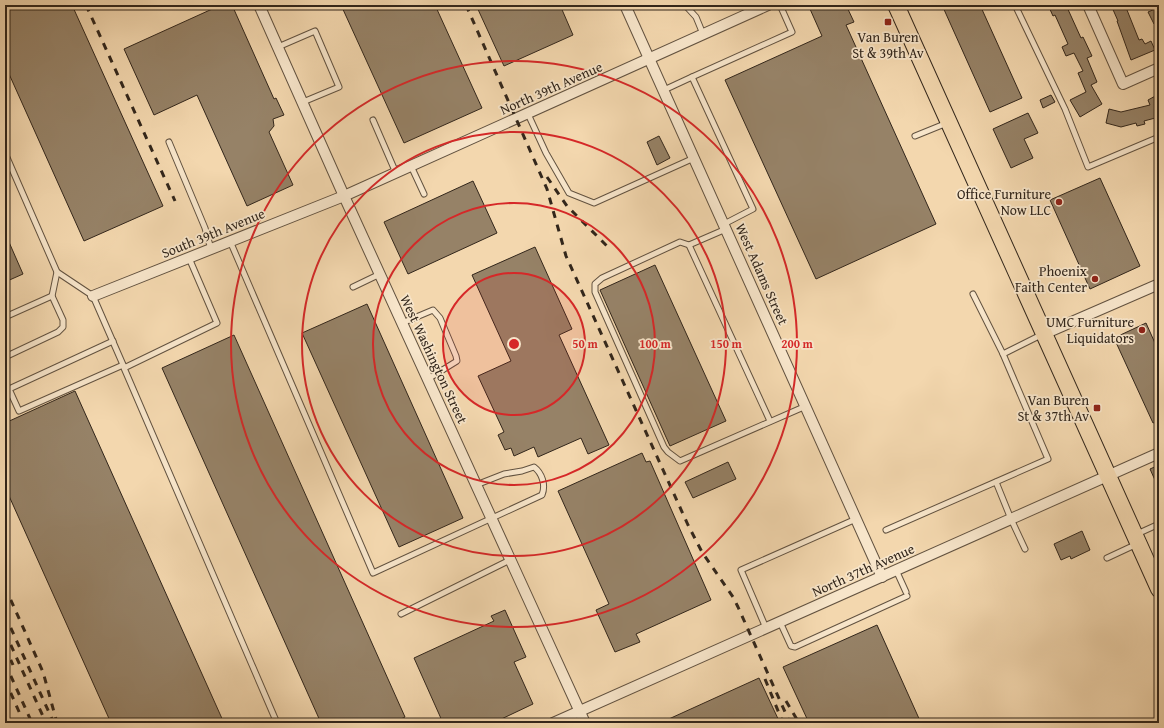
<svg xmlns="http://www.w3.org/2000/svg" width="1164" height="728" font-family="'Gentium Book Plus',serif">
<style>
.building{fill:#968267;stroke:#32261b}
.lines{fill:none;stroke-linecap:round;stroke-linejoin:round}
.service-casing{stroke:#625240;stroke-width:7}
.minor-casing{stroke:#625240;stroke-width:12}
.primary-casing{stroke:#32261b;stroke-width:18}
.service{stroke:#f7e5ca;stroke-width:5}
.minor{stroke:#f7e5ca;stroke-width:10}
.primary{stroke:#f3d7ae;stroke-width:16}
.rail{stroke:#32261b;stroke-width:3;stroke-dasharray:7 7;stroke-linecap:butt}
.ring{fill:none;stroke:#d62828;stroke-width:2}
.poi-dot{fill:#8f2418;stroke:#f7e5ca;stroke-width:1.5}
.labels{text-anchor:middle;stroke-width:3.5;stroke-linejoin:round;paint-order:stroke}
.poi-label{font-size:14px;fill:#32261b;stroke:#f7e5ca;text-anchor:end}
.street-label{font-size:14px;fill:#32261b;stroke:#f7e5ca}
.centre{fill:#d62828;stroke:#f7e5ca;stroke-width:2}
.ring-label{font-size:12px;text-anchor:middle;font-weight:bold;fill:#d62828;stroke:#f7e5ca;stroke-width:3.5;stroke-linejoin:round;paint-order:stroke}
</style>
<rect width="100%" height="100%" fill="#f3d7ae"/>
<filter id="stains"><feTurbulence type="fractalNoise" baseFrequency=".005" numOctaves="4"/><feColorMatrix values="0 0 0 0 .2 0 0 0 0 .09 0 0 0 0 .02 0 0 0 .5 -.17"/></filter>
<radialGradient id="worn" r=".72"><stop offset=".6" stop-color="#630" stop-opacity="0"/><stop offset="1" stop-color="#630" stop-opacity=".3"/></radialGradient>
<g class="building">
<polygon points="5,5 72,5 163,206 84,241 5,65"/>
<polygon points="221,5 232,5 274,99 276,98 284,115 273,119 274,126 269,132 293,185 247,206 197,95 154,115 124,49"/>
<polygon points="341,5 435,5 482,108 404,143"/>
<polygon points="476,5 560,5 573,35 504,66"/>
<polygon points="820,5 846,5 854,22 846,25 936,224 816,279 725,80 822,36 810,9"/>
<polygon points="942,5 980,5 1022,98 990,112"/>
<polygon points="1048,5 1066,5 1081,38 1083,37 1092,56 1087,58 1097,82 1091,85 1102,104 1080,117 1070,100 1086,92 1078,73 1083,71 1074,53 1066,56 1062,47 1068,44 1055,15 1053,16"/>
<polygon points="1111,5 1125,5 1139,40 1142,39 1145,44 1151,41 1155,50 1131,60 1117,21 1118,21"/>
<polygon points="1155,9 1159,17 1159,21 1154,24 1148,12"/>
<polygon points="1159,94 1159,117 1144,121 1145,124 1137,126 1136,123 1121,127 1106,123 1109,109 1121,112 1150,105 1148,100"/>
<polygon points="1051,95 1055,102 1043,108 1040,100"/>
<polygon points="1028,113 1038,133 1024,139 1033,158 1011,168 993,129"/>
<polygon points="659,136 670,158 657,165 647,142"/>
<polygon points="1100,178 1140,266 1090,289 1050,200"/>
<polygon points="473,181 497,233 408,274 384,222"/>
<polygon points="5,233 23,274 5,282"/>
<polygon points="535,247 572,329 559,335 609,445 588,454 581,438 538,457 534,447 514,456 511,448 505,450 498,435 504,432 478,376 511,361 472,275"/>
<polygon points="655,265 726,421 670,446 600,290"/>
<polygon points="367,304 463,518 399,547 302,333"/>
<polygon points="1146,323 1159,352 1159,421 1153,423 1114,338"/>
<polygon points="234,335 405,717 393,723 321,723 162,368"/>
<polygon points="75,391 224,723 111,723 5,487 5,423"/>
<polygon points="642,453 646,462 650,461 711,600 636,634 640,642 615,652 596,610 609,604 558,491"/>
<polygon points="728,462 736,479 693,498 685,482"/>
<polygon points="1159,465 1159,489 1150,469"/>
<polygon points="1082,531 1090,550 1071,559 1070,556 1061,560 1054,544"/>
<polygon points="505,610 526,657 514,662 533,704 493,723 443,723 414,658 494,621 491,616"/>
<polygon points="877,625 921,723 809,723 783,667"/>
<polygon points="759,678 780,723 660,723"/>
</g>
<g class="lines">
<g class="service-casing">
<g id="service">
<polyline points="685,5 696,17 703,34"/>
<polyline points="1015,5 1065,109 1088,167 1159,137"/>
<polyline points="278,47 315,31 339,87 303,102"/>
<polyline points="692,77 792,32 780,5"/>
<polyline points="664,90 692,77 753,209 724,224"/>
<polyline points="528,114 546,153 569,193 594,203 694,158"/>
<polyline points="373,120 396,173"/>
<polyline points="915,136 947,123"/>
<polyline points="169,142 205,228 211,249"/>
<polyline points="5,153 57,272 93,296 124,367"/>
<polyline points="411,166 424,194"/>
<polyline points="726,229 689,245 680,242 602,278 595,284 595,292 664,447 668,452 680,461 806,406"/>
<path d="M230,241L373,573L542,495C546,485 542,473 534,467L522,471L504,474L476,485"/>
<polyline points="689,245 770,421"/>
<polyline points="189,258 217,323 124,368 277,723"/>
<polyline points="353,287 380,274"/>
<polyline points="973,294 1003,354"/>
<polyline points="5,317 52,296"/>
<polyline points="402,323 433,310 440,318 456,356 457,361 428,379"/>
<polyline points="113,341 9,389 19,411 123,365"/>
<polyline points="5,357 58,332 63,327 63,320 52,296 57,272"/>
<polyline points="996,482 1011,519 1025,549"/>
<polyline points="886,530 1048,459 1003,354 1043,334"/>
<polyline points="1137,534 1159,524"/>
<polyline points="1107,558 1137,544"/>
<polyline points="896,570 906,592"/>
<polyline points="401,614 510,560"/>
<polyline points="780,622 791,646 795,647 907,596"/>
<polyline points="766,628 741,570 856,519"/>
</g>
</g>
<g class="minor-casing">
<g id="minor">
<polyline points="259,5 344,196 585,723"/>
<polyline points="625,5 882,577"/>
<polyline points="1088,5 1123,84 1159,68"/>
<polyline points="93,296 344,196 768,5"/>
<polyline points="1044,334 1159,284"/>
<polyline points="553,723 1159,453"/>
</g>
</g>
<g class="primary-casing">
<polyline id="primary" points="896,5 1159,589"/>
</g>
<use href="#service" class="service"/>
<use href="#minor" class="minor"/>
<use href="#primary" class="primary"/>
<g class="rail">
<polyline points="86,5 175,201"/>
<polyline points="466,5 547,189 566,256 688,525 702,552 733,597 738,607 790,723"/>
<polyline points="547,177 567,206 609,248"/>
<polyline points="5,587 43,672 57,723"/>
<polyline points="5,615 52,719"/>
<polyline points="5,632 46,723"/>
<polyline points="5,647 13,665"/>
<polyline points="5,663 32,723"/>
<polyline points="765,679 783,723"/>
<polyline points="5,680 24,723"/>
<polyline points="786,701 799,723"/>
<polyline points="5,711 10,723"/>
</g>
</g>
<circle cx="514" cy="344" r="71" fill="#d62828" fill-opacity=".12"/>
<g class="ring">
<circle cx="514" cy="344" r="71"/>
<circle cx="514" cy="344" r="141"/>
<circle cx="514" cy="344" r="212"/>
<circle cx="514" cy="344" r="283"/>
</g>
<g class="poi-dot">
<rect x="884" y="18" width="8" height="8" rx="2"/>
<circle cx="1059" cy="202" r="4"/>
<circle cx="1095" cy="279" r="4"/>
<circle cx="1142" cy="330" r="4"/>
<rect x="1093" y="404" width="8" height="8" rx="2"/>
</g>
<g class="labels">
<g class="poi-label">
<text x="888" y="42" text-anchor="middle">Van Buren<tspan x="888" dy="16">St &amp; 39th Av</tspan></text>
<text x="1051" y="199">Office Furniture<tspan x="1051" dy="16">Now LLC</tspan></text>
<text x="1087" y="276">Phoenix<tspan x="1087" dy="16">Faith Center</tspan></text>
<text x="1134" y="327">UMC Furniture<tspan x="1134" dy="16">Liquidators</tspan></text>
<text x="1089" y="405">Van Buren<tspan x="1089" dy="16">St &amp; 37th Av</tspan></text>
</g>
<g class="street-label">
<text transform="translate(551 88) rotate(-24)" y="5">North 39th Avenue</text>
<text transform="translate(213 233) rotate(-22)" y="5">South 39th Avenue</text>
<text transform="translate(762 274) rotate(66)" y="5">West Adams Street</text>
<text transform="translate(434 359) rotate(65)" y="5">West Washington Street</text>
<text transform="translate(863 570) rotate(-24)" y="5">North 37th Avenue</text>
</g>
</g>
<circle cx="514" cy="344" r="6" class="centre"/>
<g class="ring-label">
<text x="585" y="348">50 m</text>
<text x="655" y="348">100 m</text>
<text x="726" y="348">150 m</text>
<text x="797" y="348">200 m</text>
</g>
<rect width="1164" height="728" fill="none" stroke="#f3d7ae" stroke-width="20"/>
<rect x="6" y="6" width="1152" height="716" fill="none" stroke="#32261b" stroke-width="2"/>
<rect x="10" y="10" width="1144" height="708" fill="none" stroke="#32261b"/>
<rect width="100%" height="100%" filter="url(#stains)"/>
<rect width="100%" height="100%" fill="url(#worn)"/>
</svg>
